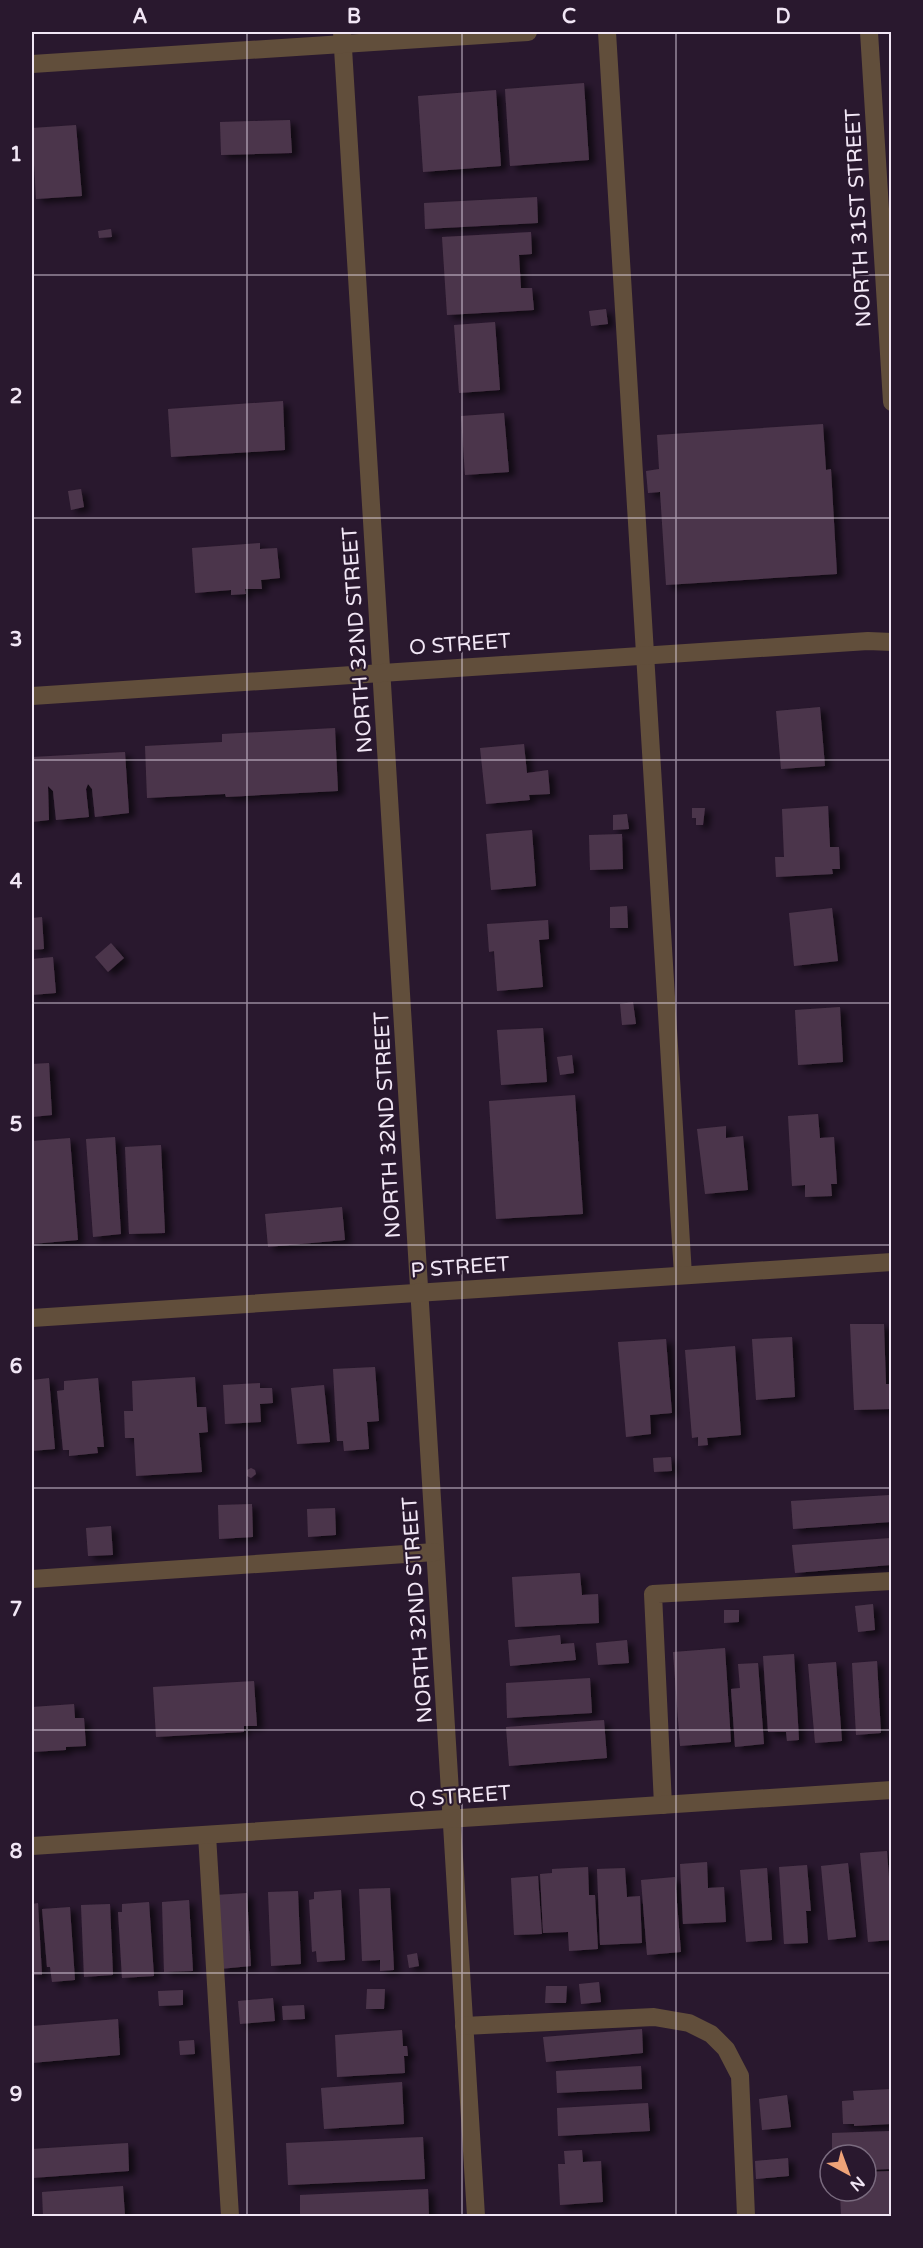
<svg xmlns="http://www.w3.org/2000/svg" width="923" height="2248" font-family="'Varela Round',sans-serif">
<style>
.building{fill:#4c364b;filter:url(#shadow)}
.lines{fill:none;stroke-linecap:round;stroke-linejoin:round}
.minor{stroke:#614e3b;stroke-width:18}
.grid{fill:none;stroke:#f1e6f5;stroke-width:1.5;stroke-opacity:0.55}
.labels{text-anchor:middle;stroke-width:4.5;stroke-linejoin:round;paint-order:stroke}
.street-label{font-size:21px;fill:#f1e6f5;stroke:#29182e}
.neatline{fill:none;stroke:#f1e6f5;stroke-width:2}
.grid-label{font-size:20px;text-anchor:middle;font-weight:bold;fill:#f1e6f5}
</style>
<defs>
<filter id="shadow"><feDropShadow dx="6" dy="4" stdDeviation="3" flood-color="#0009"/></filter>
</defs>
<rect width="100%" height="100%" fill="#29182e"/>
<g class="building">
<polygon points="584,83 589,160 510,166 505,89"/>
<polygon points="496,90 501,166 423,172 418,96"/>
<polygon points="290,120 292,153 221,155 220,122"/>
<polygon points="76,125 82,196 36,199 32,128"/>
<polygon points="537,197 538,223 425,229 424,203"/>
<polygon points="111,229 112,237 99,238 98,231"/>
<polygon points="531,232 532,254 519,255 521,288 532,288 534,310 447,315 442,237"/>
<polygon points="606,309 608,324 591,326 589,311"/>
<polygon points="495,322 500,390 459,393 454,325"/>
<polygon points="283,401 285,450 171,457 168,409"/>
<polygon points="504,413 509,472 465,475 461,416"/>
<polygon points="823,424 826,470 831,469 837,574 666,585 660,492 648,493 646,471 659,469 657,435"/>
<polygon points="81,489 84,507 71,510 68,491"/>
<polygon points="260,543 260,549 277,548 280,578 261,580 262,589 245,589 246,594 231,595 231,590 195,593 192,548"/>
<polygon points="820,707 825,766 781,769 776,711"/>
<polygon points="335,728 338,791 226,797 225,794 147,798 145,746 222,742 222,734"/>
<polygon points="524,744 527,773 548,770 550,794 529,795 530,800 486,804 480,748"/>
<polygon points="125,752 129,813 95,817 92,789 88,784 86,789 89,817 56,820 53,791 48,786 49,820 32,822 32,757"/>
<polygon points="828,806 830,847 839,847 840,869 832,869 833,874 776,877 775,857 784,857 782,809"/>
<polygon points="692,808 705,808 703,825 696,825 696,818 692,818"/>
<polygon points="627,814 629,829 613,830 613,815"/>
<polygon points="532,830 536,886 491,890 486,834"/>
<polygon points="622,834 623,869 590,870 589,835"/>
<polygon points="627,906 628,928 610,928 610,907"/>
<polygon points="832,908 838,961 794,966 789,913"/>
<polygon points="42,917 44,949 32,950 32,918"/>
<polygon points="548,920 549,939 539,940 543,987 497,991 494,951 489,952 487,924"/>
<polygon points="111,943 124,958 108,972 95,957"/>
<polygon points="53,957 56,993 32,995 32,959"/>
<polygon points="633,1002 636,1024 622,1025 620,1004"/>
<polygon points="840,1007 843,1062 798,1065 795,1010"/>
<polygon points="543,1028 547,1082 501,1085 497,1030"/>
<polygon points="572,1055 574,1073 560,1075 557,1057"/>
<polygon points="49,1063 52,1115 32,1117 32,1064"/>
<polygon points="575,1095 583,1214 496,1219 489,1101"/>
<polygon points="818,1114 820,1138 834,1137 837,1184 831,1184 832,1196 805,1197 805,1185 792,1186 788,1116"/>
<polygon points="726,1126 726,1138 743,1136 748,1190 705,1194 697,1129"/>
<polygon points="115,1137 121,1234 93,1237 86,1139"/>
<polygon points="70,1138 78,1240 32,1244 32,1141"/>
<polygon points="161,1145 165,1233 129,1234 125,1147"/>
<polygon points="342,1207 345,1240 268,1247 265,1214"/>
<polygon points="850,1324 884,1324 886,1384 891,1384 891,1409 854,1410"/>
<polygon points="792,1337 795,1397 756,1400 752,1339"/>
<polygon points="666,1339 672,1413 650,1415 651,1434 626,1437 618,1342"/>
<polygon points="735,1346 741,1435 707,1438 708,1445 698,1446 698,1437 692,1438 685,1350"/>
<polygon points="375,1367 379,1421 367,1422 369,1449 344,1451 343,1441 337,1441 333,1369"/>
<polygon points="195,1377 197,1407 206,1407 208,1432 199,1433 202,1472 136,1476 134,1438 125,1438 124,1411 133,1411 132,1381"/>
<polygon points="49,1378 55,1449 32,1451 32,1380"/>
<polygon points="98,1378 104,1447 97,1447 98,1453 69,1456 69,1450 63,1450 57,1391 64,1390 64,1381"/>
<polygon points="260,1383 260,1388 272,1388 273,1403 260,1404 261,1422 225,1424 223,1385"/>
<polygon points="324,1385 330,1442 297,1444 291,1388"/>
<polygon points="671,1457 672,1471 654,1472 653,1458"/>
<polygon points="251,1468 255,1470 256,1474 251,1478 247,1476 247,1470"/>
<polygon points="890,1495 891,1522 793,1529 791,1501"/>
<polygon points="252,1504 253,1537 219,1539 218,1505"/>
<polygon points="335,1508 336,1535 308,1537 307,1509"/>
<polygon points="111,1526 113,1555 88,1556 86,1528"/>
<polygon points="891,1538 891,1565 795,1573 792,1545"/>
<polygon points="580,1573 582,1595 598,1594 599,1623 515,1627 512,1577"/>
<polygon points="873,1604 875,1630 858,1632 855,1606"/>
<polygon points="724,1610 739,1610 739,1622 724,1623"/>
<polygon points="560,1635 561,1644 574,1643 576,1660 510,1666 508,1640"/>
<polygon points="627,1640 629,1663 598,1665 596,1643"/>
<polygon points="725,1648 731,1742 680,1746 673,1652"/>
<polygon points="794,1654 799,1740 787,1741 786,1732 768,1732 763,1656"/>
<polygon points="877,1661 881,1733 856,1735 852,1663"/>
<polygon points="836,1662 842,1741 815,1743 808,1664"/>
<polygon points="758,1663 764,1744 735,1747 731,1689 740,1688 738,1664"/>
<polygon points="590,1678 592,1713 507,1718 506,1683"/>
<polygon points="254,1681 257,1726 244,1726 244,1732 156,1737 153,1687"/>
<polygon points="74,1704 75,1718 84,1718 86,1746 66,1747 66,1750 32,1752 32,1707"/>
<polygon points="604,1720 607,1758 509,1766 506,1727"/>
<polygon points="887,1851 891,1904 891,1940 868,1942 860,1853"/>
<polygon points="707,1862 708,1888 724,1887 726,1922 683,1924 680,1864"/>
<polygon points="848,1863 856,1937 828,1940 821,1866"/>
<polygon points="807,1865 811,1911 806,1911 808,1943 784,1944 779,1867"/>
<polygon points="588,1867 589,1895 595,1895 598,1949 569,1951 568,1932 543,1933 540,1874 552,1873 552,1869"/>
<polygon points="625,1868 627,1897 640,1896 642,1943 600,1945 597,1869"/>
<polygon points="767,1868 772,1940 746,1942 740,1870"/>
<polygon points="538,1876 542,1934 514,1935 511,1878"/>
<polygon points="675,1877 681,1952 647,1955 641,1880"/>
<polygon points="390,1888 394,1970 380,1971 380,1960 362,1961 359,1889"/>
<polygon points="341,1890 345,1960 317,1962 316,1951 312,1952 309,1900 314,1899 314,1892"/>
<polygon points="298,1891 301,1964 271,1966 268,1892"/>
<polygon points="247,1893 251,1966 220,1969 215,1895"/>
<polygon points="189,1900 193,1971 164,1972 162,1902"/>
<polygon points="149,1902 154,1976 122,1978 118,1912 122,1912 122,1904"/>
<polygon points="38,1903 42,1975 32,1975 32,1904"/>
<polygon points="110,1904 113,1975 84,1977 81,1905"/>
<polygon points="70,1907 75,1980 52,1982 50,1967 47,1967 42,1909"/>
<polygon points="417,1953 419,1966 409,1968 407,1955"/>
<polygon points="599,1982 601,2002 581,2004 579,1984"/>
<polygon points="546,1986 567,1986 566,2003 545,2003"/>
<polygon points="367,1989 385,1989 384,2009 366,2009"/>
<polygon points="183,1990 183,2005 159,2006 158,1991"/>
<polygon points="273,1998 275,2021 240,2024 238,2001"/>
<polygon points="304,2005 305,2019 283,2020 282,2006"/>
<polygon points="118,2019 120,2055 32,2063 32,2026"/>
<polygon points="642,2029 643,2053 546,2062 543,2037"/>
<polygon points="402,2030 403,2046 407,2046 408,2056 404,2056 405,2073 337,2077 335,2035"/>
<polygon points="194,2040 195,2054 180,2055 179,2041"/>
<polygon points="641,2066 642,2089 557,2093 556,2071"/>
<polygon points="402,2082 404,2124 324,2129 321,2088"/>
<polygon points="891,2089 891,2124 854,2126 854,2124 843,2124 842,2101 854,2100 853,2091"/>
<polygon points="787,2095 791,2127 762,2130 759,2099"/>
<polygon points="648,2103 650,2131 558,2136 557,2108"/>
<polygon points="891,2131 891,2169 866,2170 866,2155 832,2155 832,2133"/>
<polygon points="423,2137 425,2179 288,2185 286,2143"/>
<polygon points="128,2143 129,2171 32,2178 32,2149"/>
<polygon points="582,2150 583,2162 601,2161 603,2202 560,2205 558,2164 565,2164 564,2151"/>
<polygon points="788,2158 789,2176 756,2179 755,2161"/>
<polygon points="891,2171 891,2216 841,2216 840,2191 866,2191 866,2172"/>
<polygon points="123,2186 125,2216 43,2216 42,2192"/>
<polygon points="428,2189 429,2216 300,2216 300,2195"/>
</g>
<g class="lines">
<g class="minor">
<polyline points="342,32 476,2216"/>
<polyline points="607,32 683,1275"/>
<polyline points="869,32 892,402"/>
<polyline points="32,64 528,32"/>
<polyline points="32,696 868,641 892,642"/>
<polyline points="32,1318 892,1262"/>
<polyline points="32,1579 435,1552"/>
<polyline points="663,1805 653,1594 892,1581"/>
<polyline points="207,1835 230,2216"/>
<polyline points="32,1846 892,1790"/>
<polyline points="464,2026 654,2017 689,2023 711,2034 726,2049 740,2076 746,2216"/>
</g>
</g>
<path class="grid" d="M247,32V2216M462,32V2216M676,32V2216M32,275H892M32,518H892M32,760H892M32,1003H892M32,1245H892M32,1488H892M32,1730H892M32,1973H892"/>
<g class="labels">
<g class="street-label">
<text transform="translate(858 218) rotate(-93)" y="7">NORTH 31ST STREET</text>
<text transform="translate(357 640) rotate(-94)" y="7">NORTH 32ND STREET</text>
<text transform="translate(460 644) rotate(-4)" y="7">O STREET</text>
<text transform="translate(387 1125) rotate(-93)" y="7">NORTH 32ND STREET</text>
<text transform="translate(460 1267) rotate(-4)" y="7">P STREET</text>
<text transform="translate(417 1610) rotate(-94)" y="7">NORTH 32ND STREET</text>
<text transform="translate(460 1796) rotate(-4)" y="7">Q STREET</text>
</g>
</g>
<rect width="923" height="2248" fill="none" stroke="#29182e" stroke-width="66"/>
<g transform="translate(848 2173) rotate(139)"><circle r="28" fill="#29182e" stroke="#796a7e" stroke-width="1.5"/>
<path d="M0-4.5L10 22L0 15L-10 22Z" fill="#efa378"/>
<text y="-9" font-size="16" font-weight="bold" text-anchor="middle" fill="#f1e6f5">N</text>
</g>
<rect x="33" y="33" width="857" height="2182" class="neatline"/>
<g class="grid-label">
<text x="140" y="23">A</text>
<text x="354" y="23">B</text>
<text x="569" y="23">C</text>
<text x="783" y="23">D</text>
<text x="16" y="161">1</text>
<text x="16" y="403">2</text>
<text x="16" y="646">3</text>
<text x="16" y="888">4</text>
<text x="16" y="1131">5</text>
<text x="16" y="1373">6</text>
<text x="16" y="1616">7</text>
<text x="16" y="1858">8</text>
<text x="16" y="2101">9</text>
</g>
</svg>
